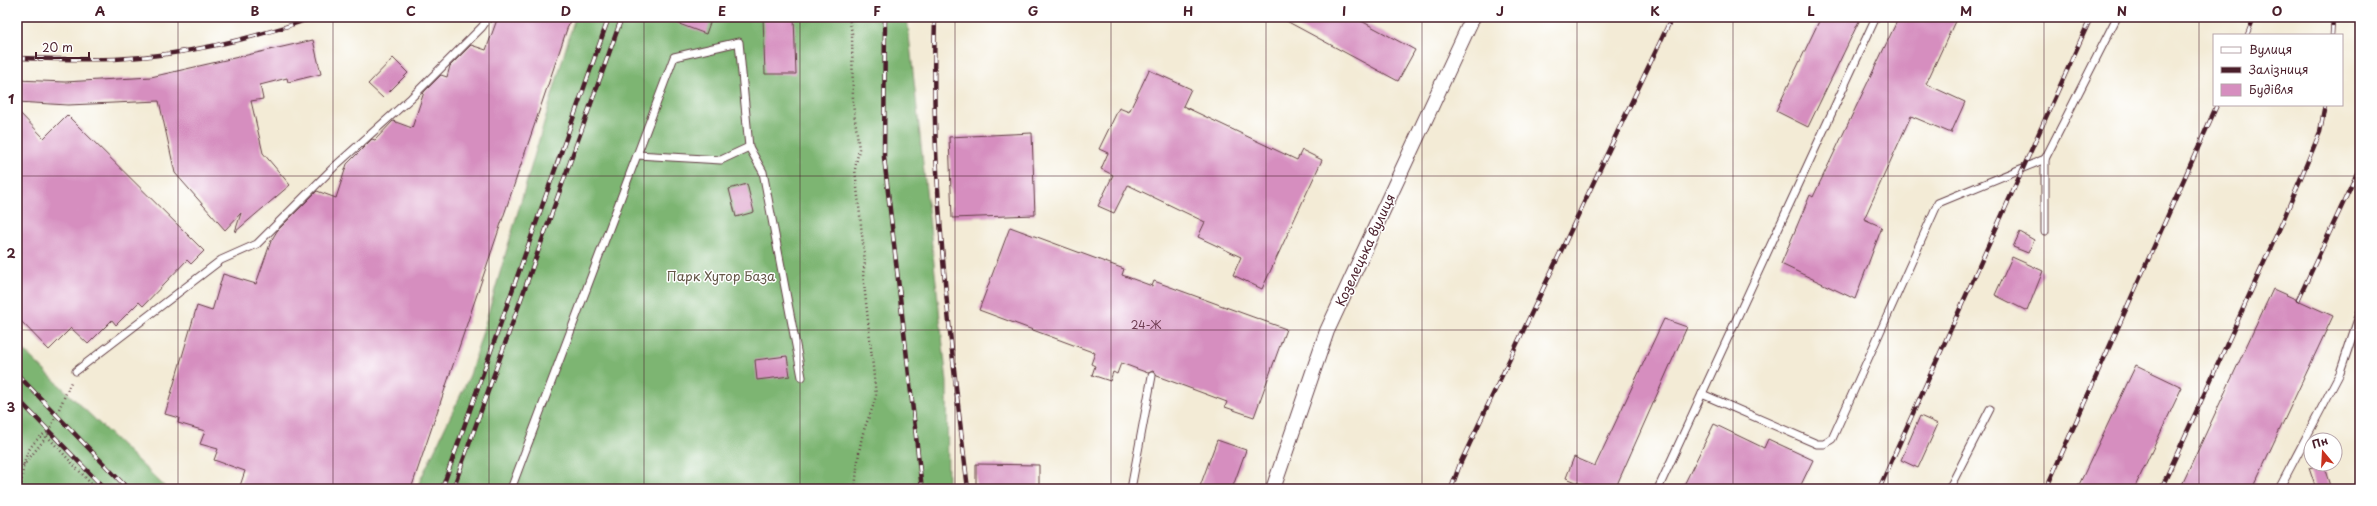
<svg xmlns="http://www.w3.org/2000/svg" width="2377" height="506" font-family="'Playpen Sans',sans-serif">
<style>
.forest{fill:#7db572;stroke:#646a4e}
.building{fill:#d68ebf}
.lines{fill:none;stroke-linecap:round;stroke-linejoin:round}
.lane-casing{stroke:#633e45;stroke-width:9}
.street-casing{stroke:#633e45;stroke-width:16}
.path{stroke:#633e45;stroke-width:2.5;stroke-dasharray:1 3;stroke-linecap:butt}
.lane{stroke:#fff;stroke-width:7}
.street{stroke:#fff;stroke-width:14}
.rail-casing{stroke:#4a1f2b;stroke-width:4.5}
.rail{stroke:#fff;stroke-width:3;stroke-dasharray:9;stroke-linecap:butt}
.grid{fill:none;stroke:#4a1f2b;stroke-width:1;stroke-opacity:0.55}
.labels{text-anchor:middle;stroke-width:3;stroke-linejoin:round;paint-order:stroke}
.number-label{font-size:11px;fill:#6d3b50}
.street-label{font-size:13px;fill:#4a1f2b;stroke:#fff}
.park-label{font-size:13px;fill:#635546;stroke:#fff}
.neatline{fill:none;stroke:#4a1f2b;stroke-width:1.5}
.grid-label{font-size:13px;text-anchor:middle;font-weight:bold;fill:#4a1f2b}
</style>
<rect width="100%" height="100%" fill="#fff"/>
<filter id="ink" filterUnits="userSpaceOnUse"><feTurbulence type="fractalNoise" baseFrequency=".025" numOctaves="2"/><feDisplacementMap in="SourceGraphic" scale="8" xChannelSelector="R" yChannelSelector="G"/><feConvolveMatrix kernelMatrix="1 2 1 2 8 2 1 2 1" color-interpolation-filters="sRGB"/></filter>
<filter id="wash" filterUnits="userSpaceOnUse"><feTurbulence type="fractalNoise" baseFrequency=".012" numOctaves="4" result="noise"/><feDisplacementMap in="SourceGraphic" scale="16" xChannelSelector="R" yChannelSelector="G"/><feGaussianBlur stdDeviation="0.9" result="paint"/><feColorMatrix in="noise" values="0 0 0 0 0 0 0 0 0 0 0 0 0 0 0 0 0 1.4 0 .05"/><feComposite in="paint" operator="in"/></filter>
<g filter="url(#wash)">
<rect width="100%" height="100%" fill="#f3ebd6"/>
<g class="forest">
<polygon points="575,17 907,17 947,382 948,489 416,489 470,375"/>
<polygon points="17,344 167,489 17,489"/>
</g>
<g id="blocks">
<g class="building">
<polygon points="498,17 571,17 411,489 239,489 245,471 214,460 218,449 200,444 205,431 178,423 179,418 165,414 197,306 212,311 223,274 256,284 271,241 277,231 317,191 336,198 347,164 372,139 375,140 393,121 412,128 424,92 441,75 447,77 450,66 471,45 486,50"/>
<polygon points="666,17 712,17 706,34 666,19"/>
<polygon points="763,17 794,17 796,74 765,74"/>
<polygon points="1279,17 1354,17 1415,50 1398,81"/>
<polygon points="1821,17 1861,17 1808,127 1776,111"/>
<polygon points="1899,17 1957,17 1926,84 1965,102 1951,133 1911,116 1864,219 1882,227 1855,299 1781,264 1810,195 1813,197"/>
<polygon points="313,40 321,74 288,82 287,78 260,85 263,99 251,101 263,153 290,185 235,232 241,213 225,230 175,173 159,101 68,105 17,102 17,80 65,82 151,77"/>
<polygon points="393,58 408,73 383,98 368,84"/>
<polygon points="1149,70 1191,89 1183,106 1297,160 1302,150 1322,160 1262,289 1233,275 1241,257 1198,237 1205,222 1128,185 1114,213 1098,206 1113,175 1101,169 1108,153 1099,149 1119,108 1129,112"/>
<polygon points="17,110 44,138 67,115 204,251 191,264 187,260 143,306 139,302 116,325 112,320 88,344 71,328 49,350 17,317"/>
<polygon points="1032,133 1035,215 952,218 949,137"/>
<polygon points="747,184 754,212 736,217 729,189"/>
<polygon points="1010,227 1124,269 1122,275 1152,286 1154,281 1286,329 1254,417 1225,407 1227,402 1157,376 1153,371 1148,373 1121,363 1117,374 1113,372 1110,381 1092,375 1095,366 1091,364 1095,353 979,310"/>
<polygon points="2020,232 2034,240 2028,253 2013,247"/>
<polygon points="2012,257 2043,271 2027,311 1995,295"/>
<polygon points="2273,289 2333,316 2252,489 2180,489"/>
<polygon points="1664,319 1687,327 1615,489 1594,489 1566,478 1574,457 1595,466"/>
<polygon points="787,356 790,376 757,380 755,360"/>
<polygon points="2136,365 2182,387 2134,489 2077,489"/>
<polygon points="1920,416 1938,424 1918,468 1901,460"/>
<polygon points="1714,424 1764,448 1768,439 1813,460 1799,489 1682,489"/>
<polygon points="1217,440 1246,450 1232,489 1199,489"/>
<polygon points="976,464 1039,465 1039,489 976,489"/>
<polygon points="2323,464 2331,489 2316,489 2309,468"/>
</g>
</g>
</g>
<g filter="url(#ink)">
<use href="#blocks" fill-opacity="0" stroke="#633e45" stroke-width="1"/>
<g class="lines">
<g class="lane-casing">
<g id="lane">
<polyline points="637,155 721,160 749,147"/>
<polyline points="2045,232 2045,159 2117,17"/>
<polyline points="76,371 221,260 257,244 334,167 411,98 482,27 489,17"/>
<polyline points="1702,394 1817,444 1824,444 1832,439 1938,203 2045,159"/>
<polyline points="511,489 674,57 739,42 749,147 763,172 802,377"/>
<polyline points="1131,489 1152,376"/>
<polyline points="1658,489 1876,17"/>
<polyline points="1949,489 1990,409"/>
<polyline points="2279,489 2340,373 2360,313"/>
</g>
</g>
<g class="street-casing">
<polyline id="street" points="1273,489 1327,331 1473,17"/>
</g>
<g class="path">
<path d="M849,17L852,33L853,104L859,149L855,169L865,262L863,274L876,395C873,410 867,420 863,433C858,452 857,470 855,489"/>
<polyline points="47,436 96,489"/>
<polyline points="17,459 23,465"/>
<polyline points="23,466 47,436 71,382"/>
<path d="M17,489L21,488C23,464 24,445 49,431"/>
</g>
<use href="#lane" class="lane"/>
<use href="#street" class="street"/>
<g class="rail-casing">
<g id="rail">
<polyline points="885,17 884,157 922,489"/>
<path d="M935,17C930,174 949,333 968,489"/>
<polyline points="2247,35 2254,17"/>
<polyline points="2332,35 2333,17"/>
<path d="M17,58C49,59 82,60 115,59C180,56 253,39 315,17"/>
<polyline points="2298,300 2360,167"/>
<polyline points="17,374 128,489"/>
<polyline points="17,398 105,489"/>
<polyline points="442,489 609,17"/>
<polyline points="453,489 622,17"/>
<polyline points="1451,489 1460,464 1672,17"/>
<polyline points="1879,489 2091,17"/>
<polyline points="2046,489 2217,105"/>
<polyline points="2161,489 2282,223 2320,132 2325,105"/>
</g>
</g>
<use href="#rail" class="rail"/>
</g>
</g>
<path class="grid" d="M178,17V489M333,17V489M489,17V489M644,17V489M800,17V489M955,17V489M1111,17V489M1266,17V489M1422,17V489M1577,17V489M1733,17V489M1888,17V489M2044,17V489M2199,17V489M17,176H2360M17,330H2360"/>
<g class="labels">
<g class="number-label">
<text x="1146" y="329">24-Ж</text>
</g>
<g class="street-label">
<text transform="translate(1365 250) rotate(-65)" y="5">Козелецька вулиця</text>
</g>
<g class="park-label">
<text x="721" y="281">Парк Хутор База</text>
</g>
</g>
<rect width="2377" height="506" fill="none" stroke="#fff" stroke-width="44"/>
<rect x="2213" y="34" width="130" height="72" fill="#ffffff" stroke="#b7a5aa"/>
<rect x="2221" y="47" width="20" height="6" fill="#ffffff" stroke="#b7a5aa"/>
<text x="2249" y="54" font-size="12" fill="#4a1f2b">Вулиця</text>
<rect x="2221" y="67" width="20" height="6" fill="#4a1f2b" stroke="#b7a5aa"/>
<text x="2249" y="74" font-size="12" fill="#4a1f2b">Залізниця</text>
<rect x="2221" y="84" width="20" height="12" fill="#d68ebf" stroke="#b7a5aa"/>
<text x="2249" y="94" font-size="12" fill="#4a1f2b">Будівля</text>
<g transform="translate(2323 452) rotate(342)"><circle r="19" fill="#ffffff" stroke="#b7a5aa"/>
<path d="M0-3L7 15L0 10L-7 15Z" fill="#c8321e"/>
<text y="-6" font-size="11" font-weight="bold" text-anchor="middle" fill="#4a1f2b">Пн</text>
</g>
<path d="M36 52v6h53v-6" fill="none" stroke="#4a1f2b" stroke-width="2"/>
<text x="42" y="52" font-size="12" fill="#4a1f2b" stroke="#ffffff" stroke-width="3" paint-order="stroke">20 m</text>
<rect x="22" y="22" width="2333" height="462" class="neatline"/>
<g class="grid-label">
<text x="100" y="16">A</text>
<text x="255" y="16">B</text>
<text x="411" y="16">C</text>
<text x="566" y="16">D</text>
<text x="722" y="16">E</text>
<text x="877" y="16">F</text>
<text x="1033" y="16">G</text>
<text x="1188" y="16">H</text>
<text x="1344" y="16">I</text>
<text x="1500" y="16">J</text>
<text x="1655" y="16">K</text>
<text x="1811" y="16">L</text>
<text x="1966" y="16">M</text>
<text x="2122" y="16">N</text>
<text x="2277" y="16">O</text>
<text x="11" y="104">1</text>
<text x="11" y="258">2</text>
<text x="11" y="412">3</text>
</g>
</svg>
